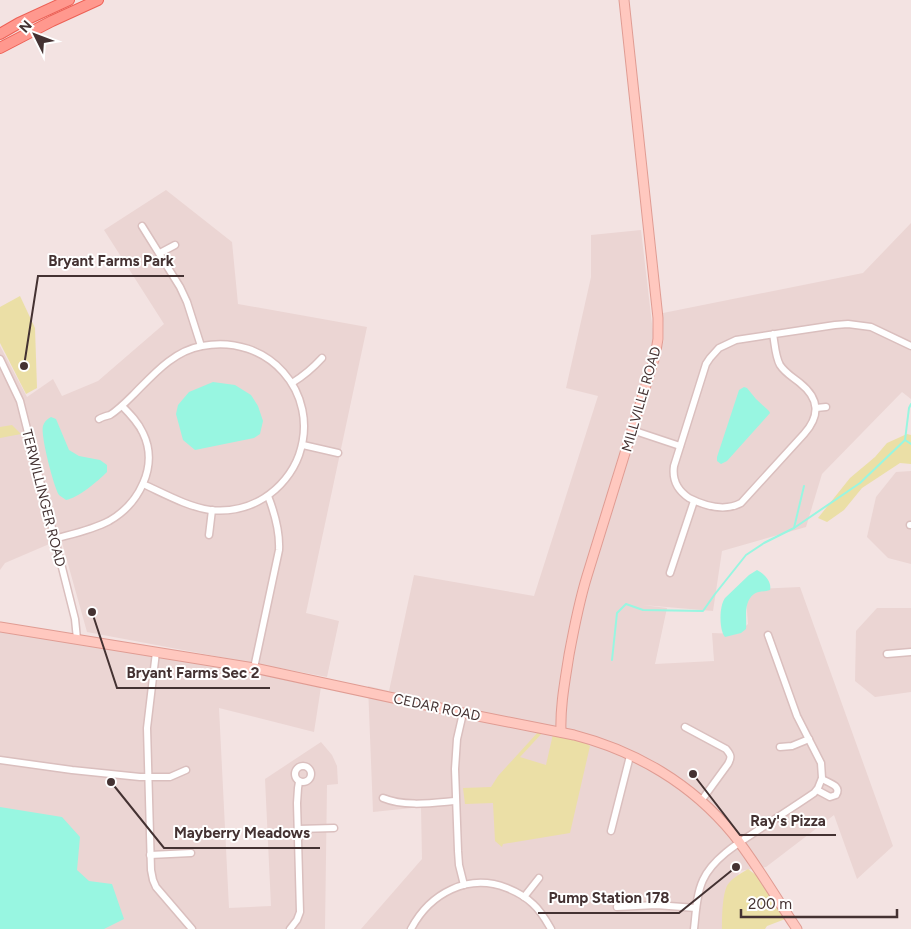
<svg xmlns="http://www.w3.org/2000/svg" width="911" height="929" font-family="Figtree,sans-serif">
<style>
.residential{fill:#ebd5d3}
.green{fill:#ebdfa6}
.water{fill:#98f6e1}
.lines{fill:none;stroke-linecap:round;stroke-linejoin:round}
.stream{stroke:#98f6e1;stroke-width:2}
.street-casing{stroke:#dabfbe;stroke-width:9}
.secondary-casing{stroke:#e09c93;stroke-width:11}
.primary-casing{stroke:#ed6055;stroke-width:12}
.street{stroke:#fff;stroke-width:6}
.secondary{stroke:#ffc8bf;stroke-width:9}
.primary{stroke:#ff988e;stroke-width:10}
.labels{text-anchor:middle;stroke-width:4;stroke-linejoin:round;paint-order:stroke}
.street-label{font-size:14px;fill:#443232;stroke:#fff}
.leader{fill:none;stroke:#443232;stroke-width:2}
.callout-dot{fill:#443232;stroke:#fff;stroke-width:2}
.callout-label{font-size:15px;text-anchor:middle;font-weight:bold;fill:#443232;stroke:#fff;stroke-width:4;stroke-linejoin:round;paint-order:stroke}
</style>
<rect width="100%" height="100%" fill="#f3e3e2"/>
<g class="residential">
<polygon points="166,190 232,242 238,304 367,327 306,613 339,621 327,677 87,632 61,539 5,563 0,570 0,346 27,397 53,379 62,396 98,381 164,324 104,230"/>
<polygon points="911,223 911,399 902,392 822,474 806,527 722,551 713,611 643,605 667,608 655,664 714,661 712,633 737,634 748,624 746,598 757,589 800,587 893,846 857,879 834,815 766,867 739,871 733,929 361,929 422,859 421,807 373,812 368,686 389,691 414,575 534,596 598,396 566,388 591,277 591,235 641,230 654,341 629,451 664,340 663,313 863,273"/>
<polygon points="911,471 911,564 888,558 867,537 876,497 896,472"/>
<polygon points="877,608 911,608 911,692 875,697 855,681 856,631"/>
<polygon points="0,632 129,652 258,674 321,687 314,732 219,708 229,908 271,906 265,779 321,742 332,755 337,766 338,784 327,785 325,929 0,929"/>
</g>
<g class="green">
<polygon points="20,296 35,328 37,388 26,394 0,343 0,307"/>
<polygon points="12,425 21,434 0,438 0,427"/>
<polygon points="907,434 911,435 911,464 900,463 862,488 844,510 827,522 818,518 850,478 875,457 887,443"/>
<polygon points="539,731 544,731 520,757 546,765 553,734 584,741 590,746 570,833 503,844 502,847 495,841 493,803 465,804 463,788 491,787 498,776"/>
<path d="M748,869L768,884L788,918L767,926L765,929H722C722,919 722,890 729,883C734,877 742,873 748,869Z"/>
</g>
<g class="water">
<polygon points="213,382 235,385 251,395 258,406 263,421 260,434 254,438 195,450 183,440 176,414 178,405 189,392"/>
<polygon points="744,387 747,388 756,399 769,411 770,413 727,461 721,464 717,461 717,457 739,390"/>
<path d="M51,417L56,419L69,450L79,456L100,460L107,465V472C98,481 78,498 66,500C64,498 61,497 59,495C54,488 40,434 43,426C44,422 47,419 51,417Z"/>
<path d="M757,570C765,574 772,582 770,590C765,592 758,591 754,594C743,602 747,618 746,629L741,633L725,637C719,630 719,606 725,598L749,575Z"/>
<polygon points="0,807 62,817 80,837 77,870 89,881 112,884 124,919 104,929 0,929"/>
</g>
<g class="lines">
<g class="stream">
<polyline points="905,440 911,444"/>
<polyline points="794,528 804,486"/>
<polyline points="612,660 617,613 626,604 643,610 703,611 715,594 746,555 764,543 794,528 860,483 905,440 909,408 911,404"/>
</g>
<g class="street-casing">
<g id="street">
<polyline points="142,226 180,287 187,302 201,346"/>
<polyline points="160,253 175,245"/>
<path d="M773,334C775,344 775,356 780,365C785,373 794,378 800,383C820,399 820,416 804,434L741,503C724,512 705,506 689,498C677,490 672,480 674,466L706,364L710,358L719,348L736,340L835,325L848,324L871,327L911,346"/>
<polyline points="0,359 20,401 75,619 77,639"/>
<path d="M292,383C305,375 312,369 322,358"/>
<polyline points="816,408 826,407"/>
<path d="M99,419C102,417 106,416 110,415C118,410 126,402 133,395C153,375 173,351 202,346C267,333 321,392 299,455C293,472 280,488 264,498C248,508 229,512 210,510C188,507 163,493 143,484"/>
<polyline points="632,430 680,446"/>
<polyline points="303,445 338,453"/>
<polyline points="910,525 911,525"/>
<polyline points="209,535 212,510"/>
<path d="M54,539C72,534 92,530 109,521C139,504 159,466 143,433C138,422 130,414 122,406"/>
<polyline points="670,573 694,501"/>
<polyline points="156,652 147,728 151,870 153,880 156,887 192,929"/>
<polyline points="887,654 911,652"/>
<path d="M254,668L279,550C280,531 275,514 268,496"/>
<polyline points="463,713 457,739 455,769 458,851 459,865 464,885"/>
<path d="M685,727L726,749C731,755 732,757 728,764L701,801"/>
<polyline points="780,747 792,746 809,739"/>
<polyline points="0,760 72,770 140,777 170,777 186,770"/>
<circle cx="303" cy="774" r="8"/>
<path d="M817,790L830,797L836,795C842,786 829,783 822,779"/>
<path d="M383,798C405,807 432,803 455,801"/>
<polyline points="298,829 334,828"/>
<polyline points="611,831 630,756"/>
<polyline points="150,855 191,853"/>
<polyline points="524,897 539,878"/>
<polyline points="617,907 656,905 696,908"/>
<polyline points="290,929 297,920 300,912 297,803 298,788 299,782"/>
<path d="M411,929C430,893 468,873 507,888C517,892 526,897 533,904C541,911 546,920 551,929"/>
<path d="M694,929C696,913 696,895 703,880C714,856 745,839 766,825C782,814 798,804 814,793L818,788L822,778L821,763L797,716L768,635"/>
</g>
</g>
<g class="secondary-casing">
<g id="secondary">
<path d="M0,627L254,668L463,713L574,735C636,751 692,784 733,834C756,863 776,898 797,929"/>
<path d="M561,732C560,706 565,681 569,655C574,628 579,602 587,576L655,356L658,339V318L624,0"/>
</g>
</g>
<g class="primary-casing">
<g id="primary">
<polyline points="0,34 19,23 69,0"/>
<polyline points="0,48 52,21 98,0"/>
</g>
</g>
<use href="#street" class="street"/>
<use href="#secondary" class="secondary"/>
<use href="#primary" class="primary"/>
</g>
<g class="labels">
<g class="street-label">
<text transform="translate(641 399) rotate(-74)" y="5">MILLVILLE ROAD</text>
<text transform="translate(44 498) rotate(76)" y="5">TERWILLINGER ROAD</text>
<text transform="translate(437 707) rotate(12)" y="5">CEDAR ROAD</text>
</g>
</g>
<path class="leader" d="M24 366L38 276H184M92 612L117 688H270M693 774L740 835H836M111 782L164 848H320M736 867L679 913H538"/>
<g class="callout-dot">
<circle cx="24" cy="366" r="5"/>
<circle cx="92" cy="612" r="5"/>
<circle cx="693" cy="774" r="5"/>
<circle cx="111" cy="782" r="5"/>
<circle cx="736" cy="867" r="5"/>
</g>
<g class="callout-label">
<text x="111" y="266">Bryant Farms Park</text>
<text x="193" y="678">Bryant Farms Sec 2</text>
<text x="788" y="826">Ray's Pizza</text>
<text x="242" y="838">Mayberry Meadows</text>
<text x="609" y="903">Pump Station 178</text>
</g>
<g transform="translate(35 35) rotate(312)" stroke="#ffffff" stroke-width="4" paint-order="stroke">
<path d="M0-4L9 19L0 12L-9 19Z" fill="#443232"/>
<text y="-8" font-size="14" font-weight="bold" text-anchor="middle" fill="#443232">N</text>
</g>
<path d="M741 909v8h156v-8" fill="none" stroke="#443232" stroke-width="2.5"/>
<text x="748" y="909" font-size="15" fill="#443232" stroke="#ffffff" stroke-width="4" paint-order="stroke">200 m</text>
</svg>
